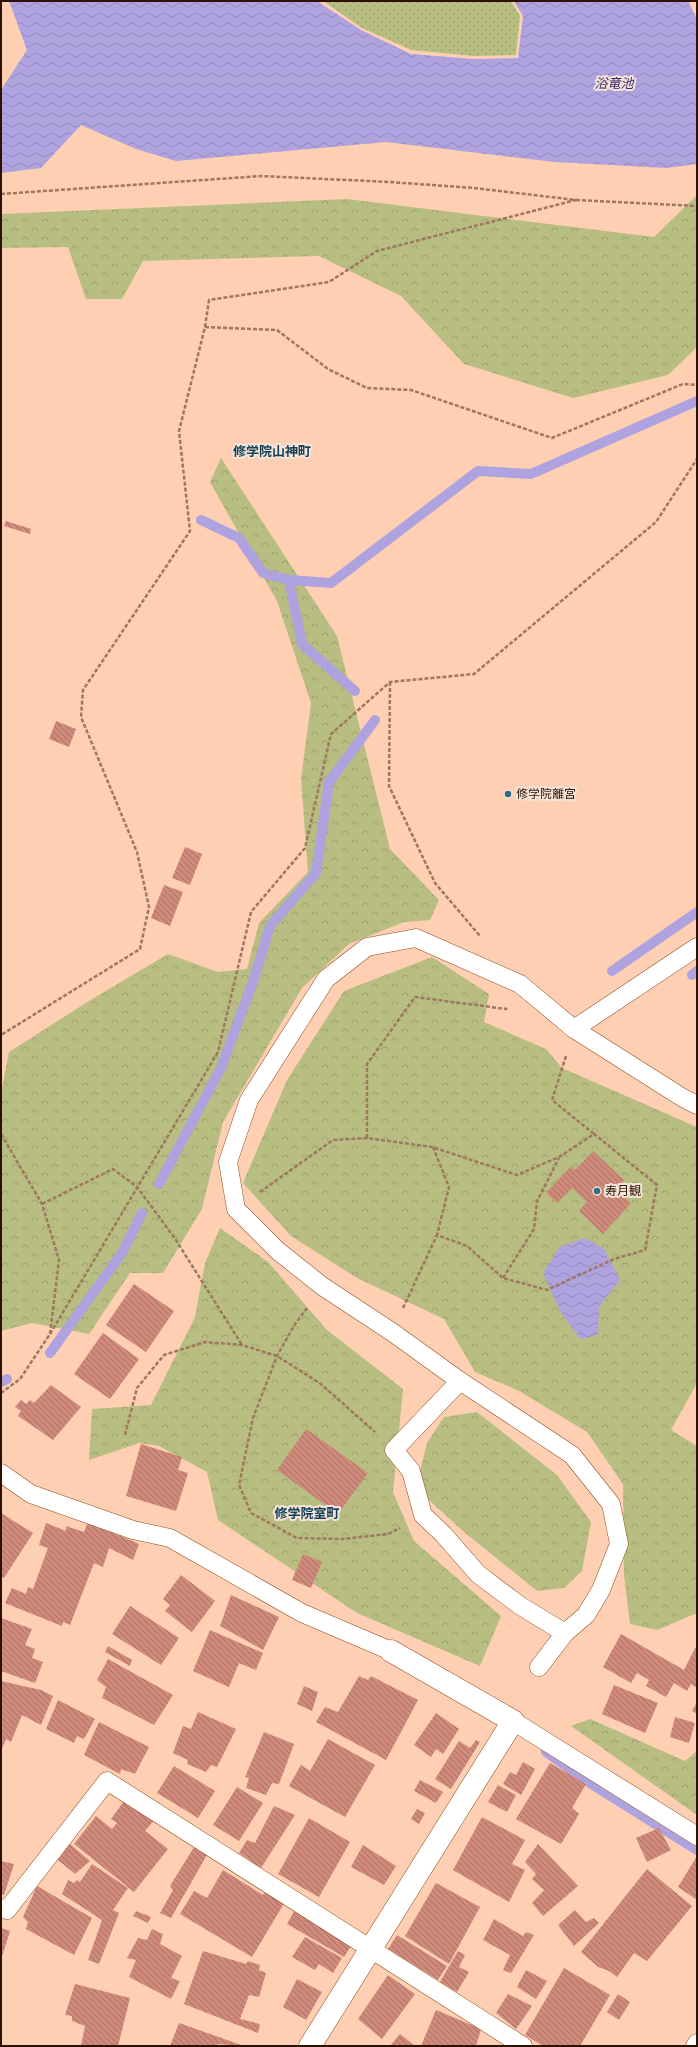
<svg xmlns="http://www.w3.org/2000/svg" width="698" height="2047" font-family="Helvetica,'Noto Sans JP',sans-serif">
<style>
.forest{fill:url(#forest-crowns)}
.park{fill:url(#park-dots)}
.water{fill:url(#water-waves)}
.lines{fill:none;stroke-linecap:round;stroke-linejoin:round}
.stream{stroke:#aea2df;stroke-width:10}
.building{fill:url(#building-back-hatch)}
.service-casing{stroke:#8d4b18;stroke-width:19}
.minor-casing{stroke:#8d4b18;stroke-width:23}
.path{stroke:#9e7760;stroke-width:2.5;stroke-dasharray:4 2;stroke-linecap:butt}
.service{stroke:#fff;stroke-width:18}
.minor{stroke:#fff;stroke-width:22}
.poi-dot{fill:#356b87;stroke:#f4e4da;stroke-width:1.5}
.labels{text-anchor:middle;stroke-width:4;stroke-linejoin:round;paint-order:stroke}
.poi-label{font-size:12px;fill:#2d1100;stroke:#f4e4da;text-anchor:start}
.water-label{font-size:13px;font-style:italic;fill:#3c266d;stroke:#f4e4da}
.neighbourhood-label{font-size:13px;font-weight:bold;fill:#133f54;stroke:#f4e4da}
</style>
<defs>
<pattern id="forest-crowns" width="20" height="18" patternUnits="userSpaceOnUse"><rect width="20" height="18" fill="#b8be81"/><path d="M2 6a3 3 0 1 1 6 0M12 15a3 3 0 1 1 6 0" fill="none" stroke="#9ea26e"/></pattern>
<pattern id="park-dots" width="8" height="8" patternUnits="userSpaceOnUse"><rect width="8" height="8" fill="#b8be81"/><path d="M2 2h.1M6 6h.1" fill="none" stroke="#9ea26e" stroke-width="1.8" stroke-linecap="round"/></pattern>
<pattern id="water-waves" width="16" height="10" patternUnits="userSpaceOnUse"><rect width="16" height="10" fill="#aea2df"/><path d="M0 5q4-4 8 0t8 0" fill="none" stroke="#968abe"/></pattern>
<pattern id="building-back-hatch" width="6" height="6" patternUnits="userSpaceOnUse"><rect width="6" height="6" fill="#cf8a7b"/><path d="M-1 5l2 2M0 0l6 6M5-1l2 2" fill="none" stroke="#a86f62"/></pattern>
</defs>
<rect width="100%" height="100%" fill="#fecfb2"/>
<g class="forest">
<polygon points="697,195 697,347 668,375 573,398 464,364 401,296 319,256 143,261 122,299 86,299 68,247 1,248 1,214 347,199 654,237"/>
<polygon points="221,458 337,636 390,849 439,900 430,920 404,922 349,944 302,988 223,1122 202,1209 163,1273 130,1273 89,1334 32,1323 1,1331 1,1094 9,1052 89,1001 168,954 218,972 247,969 259,923 308,872 301,779 311,703 277,601 210,482"/>
<polygon points="432,957 489,994 484,1022 546,1049 562,1068 697,1127 697,1383 671,1430 697,1446 697,1613 657,1630 630,1624 624,1575 623,1484 587,1432 519,1391 475,1372 444,1319 357,1278 291,1236 243,1183 287,1080 344,991"/>
<polygon points="220,1228 268,1262 327,1330 403,1389 393,1492 414,1541 501,1616 480,1666 357,1613 218,1520 207,1472 159,1446 139,1443 89,1460 92,1409 151,1405 195,1317 205,1263"/>
<polygon points="477,1412 557,1475 591,1522 582,1571 564,1588 537,1591 464,1532 416,1488 427,1443 444,1417"/>
<polygon points="590,1719 685,1761 697,1751 697,1815 571,1726"/>
</g>
<polygon class="park" points="323,1 511,1 520,16 516,55 474,56 411,50 362,28"/>
<g class="water">
<polygon points="9,1 317,1 361,30 411,54 474,59 518,58 523,16 514,1 688,1 697,19 697,164 666,168 555,162 386,142 176,161 136,149 81,125 41,168 1,173 1,90 27,50"/>
<polygon points="585,1238 604,1249 620,1280 599,1307 598,1335 580,1339 560,1311 543,1273 560,1247"/>
</g>
<g class="lines">
<g class="stream">
<polyline points="201,520 239,538 263,573 289,580"/>
<polyline points="355,691 302,644 289,580 331,583 478,471 531,474 697,401"/>
<polyline points="612,971 697,912"/>
<polyline points="692,975 697,971"/>
<polyline points="159,1184 221,1068 254,979 270,926 316,873 329,782 375,720"/>
<polyline points="50,1353 122,1253 142,1213"/>
<polyline points="1,1382 7,1379"/>
<polyline points="546,1752 590,1783 697,1850"/>
</g>
</g>
<g class="building">
<polygon points="6,521 31,529 30,534 4,526"/>
<polygon points="56,721 76,729 69,747 49,739"/>
<polygon points="185,847 202,854 190,885 172,878"/>
<polygon points="164,885 183,892 170,926 151,918"/>
<polygon points="593,1151 624,1180 616,1189 631,1203 603,1234 579,1211 587,1202 572,1188 557,1203 546,1193 571,1166 575,1170"/>
<polygon points="134,1284 174,1311 146,1352 106,1325"/>
<polygon points="103,1333 139,1359 110,1399 74,1374"/>
<polygon points="51,1385 81,1407 53,1440 18,1416 21,1411 15,1407 21,1400 26,1404 30,1400 34,1403"/>
<polygon points="306,1429 368,1473 338,1514 277,1470"/>
<polygon points="141,1444 182,1457 178,1470 188,1473 176,1511 126,1496"/>
<polygon points="1,1513 33,1533 4,1578 1,1577"/>
<polygon points="88,1522 139,1544 133,1560 109,1548 103,1567 94,1563 70,1625 63,1622 62,1626 5,1603 12,1588 26,1594 28,1587 33,1589 48,1548 39,1545 46,1523 66,1531 66,1526 84,1532"/>
<polygon points="303,1554 322,1562 311,1588 292,1580"/>
<polygon points="181,1575 215,1601 192,1632 165,1611 170,1605 163,1599"/>
<polygon points="231,1595 279,1617 263,1650 220,1626"/>
<polygon points="130,1606 179,1638 161,1665 112,1634"/>
<polygon points="1,1618 32,1629 25,1645 35,1649 32,1658 43,1662 35,1683 1,1671"/>
<polygon points="210,1630 263,1653 256,1670 239,1663 229,1687 193,1671"/>
<polygon points="621,1634 684,1670 695,1648 697,1649 697,1688 691,1684 687,1691 674,1683 666,1697 646,1686 649,1680 637,1673 631,1683 603,1667"/>
<polygon points="108,1646 132,1660 130,1666 105,1652"/>
<polygon points="108,1659 173,1695 154,1725 102,1698 106,1687 97,1680"/>
<polygon points="359,1676 368,1680 371,1676 418,1700 386,1760 316,1722 325,1707 338,1712"/>
<polygon points="1,1681 41,1690 53,1696 41,1725 22,1715 11,1742 6,1739 1,1751"/>
<polygon points="614,1685 658,1703 645,1733 602,1714"/>
<polygon points="304,1686 318,1692 312,1711 297,1704"/>
<polygon points="58,1700 95,1719 84,1739 77,1736 74,1743 46,1729"/>
<polygon points="697,1702 697,1714 692,1711"/>
<polygon points="198,1712 236,1729 217,1767 211,1765 206,1772 187,1764 188,1760 173,1753 183,1726 191,1729"/>
<polygon points="436,1713 459,1729 443,1754 436,1749 431,1757 414,1745"/>
<polygon points="675,1717 695,1723 689,1743 670,1737"/>
<polygon points="99,1722 149,1747 135,1774 121,1769 120,1774 84,1755"/>
<polygon points="264,1732 294,1744 279,1784 272,1783 266,1795 246,1788 249,1778 245,1777"/>
<polygon points="328,1739 375,1765 345,1817 289,1786 301,1765 310,1771"/>
<polygon points="476,1740 480,1742 451,1789 435,1779 459,1741 470,1748"/>
<polygon points="523,1762 535,1769 521,1795 503,1784 510,1772 516,1775"/>
<polygon points="550,1763 586,1784 572,1808 579,1814 561,1844 516,1819"/>
<polygon points="174,1766 215,1791 198,1818 157,1793"/>
<polygon points="420,1780 443,1792 436,1803 414,1791"/>
<polygon points="498,1785 516,1795 507,1812 488,1802"/>
<polygon points="237,1787 263,1803 239,1841 213,1825"/>
<polygon points="124,1801 155,1819 145,1831 168,1849 134,1892 74,1844 96,1816 112,1829 117,1823 111,1819"/>
<polygon points="274,1806 295,1815 261,1868 239,1853 247,1840 255,1843"/>
<polygon points="417,1809 425,1813 419,1824 411,1819"/>
<polygon points="482,1817 525,1840 512,1864 525,1870 509,1902 453,1870"/>
<polygon points="309,1818 350,1842 319,1897 278,1874"/>
<polygon points="659,1828 671,1850 647,1862 636,1838"/>
<polygon points="70,1844 90,1861 75,1874 58,1860"/>
<polygon points="196,1844 208,1853 171,1918 160,1913 173,1890 170,1886"/>
<polygon points="538,1844 578,1886 543,1916 532,1903 544,1890 532,1879 536,1874 525,1862"/>
<polygon points="363,1845 396,1866 384,1885 351,1867"/>
<polygon points="697,1856 697,1900 678,1887"/>
<polygon points="1,1861 14,1864 4,1895 1,1894"/>
<polygon points="92,1864 128,1888 113,1910 119,1913 99,1964 88,1960 102,1920 62,1894 68,1880 74,1883 77,1880 80,1882"/>
<polygon points="647,1869 692,1906 647,1961 634,1953 617,1977 609,1971 598,1967 581,1952"/>
<polygon points="223,1870 263,1895 267,1890 286,1900 252,1957 180,1914 194,1891 207,1898"/>
<polygon points="436,1883 480,1907 449,1964 405,1936"/>
<polygon points="37,1886 92,1918 74,1955 26,1929 28,1922 23,1917"/>
<polygon points="296,1908 353,1943 344,1957 287,1924"/>
<polygon points="575,1910 586,1922 594,1918 599,1923 574,1946 558,1925"/>
<polygon points="136,1911 151,1917 148,1923 133,1916"/>
<polygon points="494,1919 523,1936 526,1932 534,1935 511,1973 503,1970 510,1955 483,1940"/>
<polygon points="1,1928 10,1931 1,1960"/>
<polygon points="152,1929 163,1934 160,1944 182,1956 171,1978 180,1981 171,1999 129,1977 136,1960 127,1958 138,1938 147,1940"/>
<polygon points="397,1935 447,1966 438,1980 388,1949"/>
<polygon points="305,1937 342,1958 333,1973 319,1964 315,1970 292,1957"/>
<polygon points="203,1951 246,1964 248,1961 260,1965 259,1970 266,1973 259,1997 249,1995 240,2019 260,2024 258,2033 184,2004"/>
<polygon points="458,1951 465,1955 459,1967 469,1972 457,1992 440,1982"/>
<polygon points="564,1968 610,1995 580,2046 543,2046 525,2035"/>
<polygon points="526,1970 547,1981 536,1999 517,1987"/>
<polygon points="388,1975 415,1994 382,2039 358,2019"/>
<polygon points="297,1979 322,1992 306,2020 283,2007"/>
<polygon points="75,1984 130,1998 118,2046 81,2046 85,2026 72,2021 72,2016 65,2015"/>
<polygon points="508,1994 532,2006 516,2029 496,2013"/>
<polygon points="618,1994 630,2002 619,2020 607,2012"/>
<polygon points="436,2010 481,2029 476,2046 421,2046"/>
<polygon points="179,2023 244,2046 218,2044 218,2046 170,2046"/>
<polygon points="400,2034 415,2046 390,2046"/>
</g>
<g class="lines">
<g class="service-casing">
<g id="service">
<polyline points="574,1029 697,947"/>
<polyline points="460,1381 394,1450 411,1471 423,1515 443,1534 478,1574 519,1605 565,1633 539,1667"/>
<polyline points="1,1473 31,1494 133,1530 170,1538 302,1613 391,1651"/>
<polyline points="565,1633 586,1615 601,1590 619,1544 611,1504 572,1455 460,1381 392,1332 322,1286 278,1251 236,1209 228,1162 249,1100 326,979 367,947 416,938 520,984 574,1029 683,1098 697,1105"/>
<polyline points="513,1721 697,1836"/>
<polyline points="1,1908 7,1910 107,1781 523,2046"/>
<polyline points="695,2046 697,2043"/>
</g>
</g>
<g class="minor-casing">
<polyline id="minor" points="310,2046 513,1721 391,1651"/>
</g>
<g class="path">
<polyline points="1,194 261,176 390,182 474,188 576,200 377,251 329,282 209,300 205,327 179,431 190,531 83,690 81,717 137,852 149,907 140,949 1,1035"/>
<polyline points="576,200 697,206"/>
<polyline points="205,327 277,330 328,369 367,388 411,390 552,438 683,384 697,385"/>
<polyline points="390,682 389,786 435,883 480,936"/>
<polyline points="566,1056 552,1100 594,1134"/>
<polyline points="1,1134 42,1204 59,1260 50,1334 20,1379 1,1393"/>
<polyline points="367,1138 367,1064 415,997 506,1009 507,1008"/>
<polyline points="433,1147 449,1187 437,1235"/>
<polyline points="260,1192 333,1140 367,1138 432,1147 517,1175 559,1157 594,1134 657,1185 645,1250 614,1259 547,1290 503,1278 467,1246 437,1235 403,1308"/>
<polyline points="42,1204 113,1169 137,1187 174,1237 242,1345"/>
<polyline points="503,1278 534,1229 537,1201 559,1158"/>
<polyline points="307,1308 295,1324 277,1356 253,1418 239,1485 251,1513 297,1538 343,1539 388,1534 400,1528"/>
<polyline points="50,1334 218,1052 251,912 305,848 331,734 390,682 474,674 656,522 697,459"/>
<polyline points="125,1435 137,1388 164,1355 205,1342 242,1345 277,1356 321,1384 375,1432"/>
</g>
<use href="#service" class="service"/>
<use href="#minor" class="minor"/>
</g>
<g class="poi-dot">
<circle cx="508" cy="794" r="4"/>
<circle cx="597" cy="1191" r="4"/>
</g>
<g class="labels">
<g class="poi-label">
<text x="516" y="798">修学院離宮</text>
<text x="605" y="1195">寿月観</text>
</g>
<g class="water-label">
<text x="614" y="88">浴竜池</text>
</g>
<g class="neighbourhood-label">
<text x="272" y="456">修学院山神町</text>
<text x="307" y="1518">修学院室町</text>
</g>
</g>
<rect width="698" height="2047" fill="none" stroke="#2d1100" stroke-width="4"/>
</svg>
